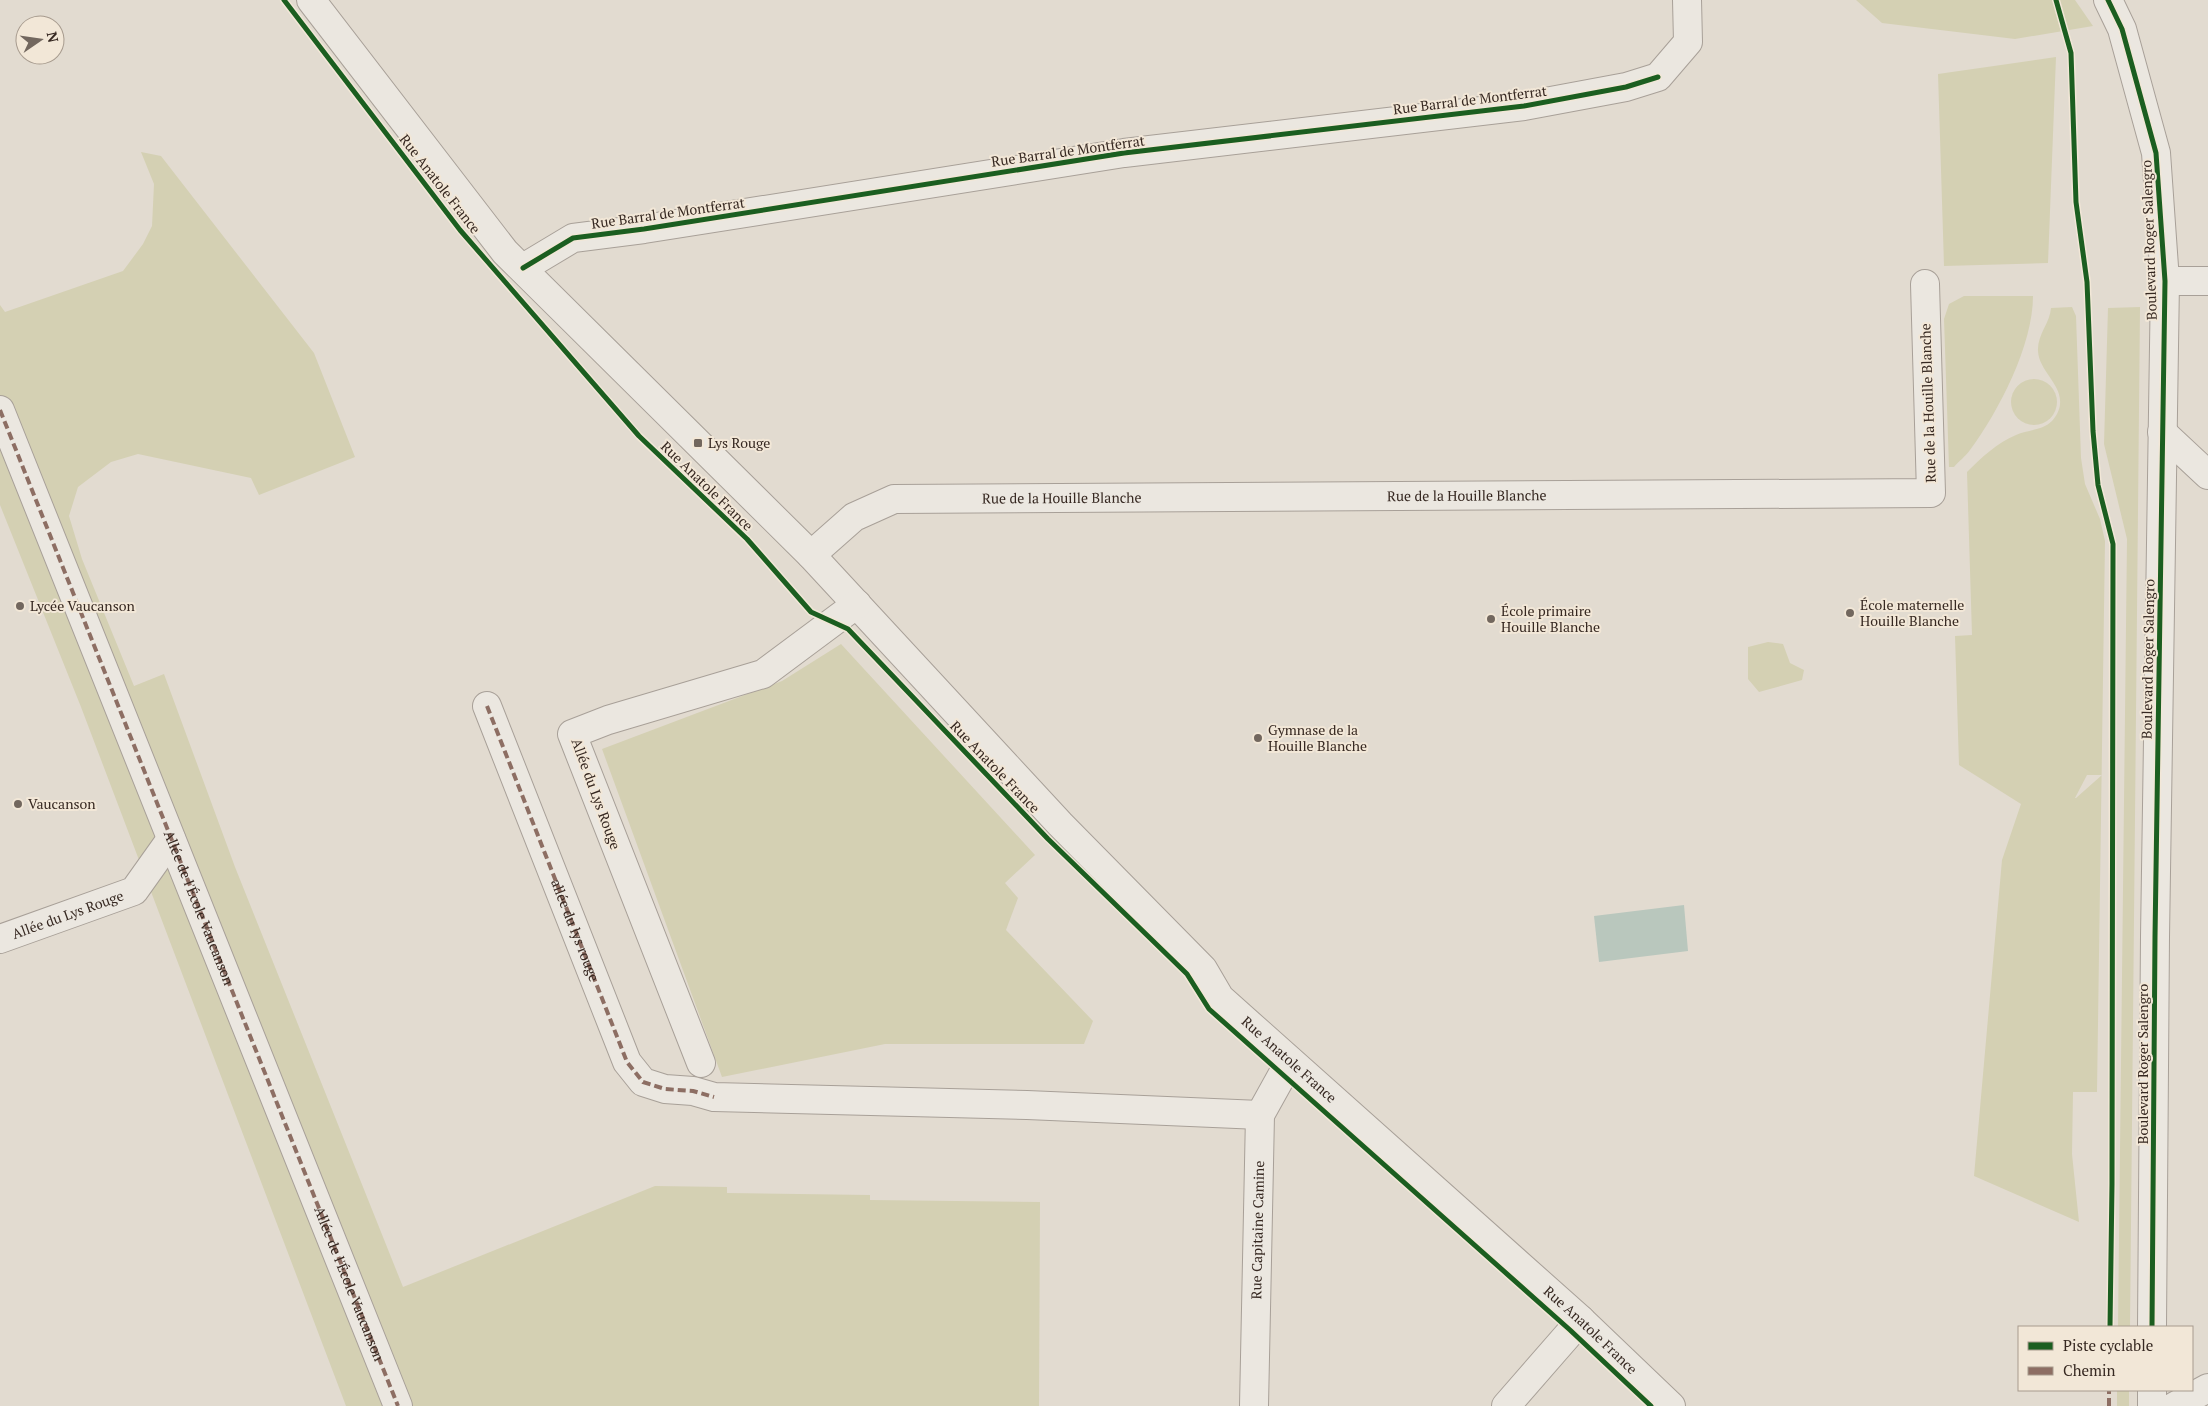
<svg xmlns="http://www.w3.org/2000/svg" width="2208" height="1406" font-family="'PT Serif',serif">
<style>
.green{fill:#d4d0b3;fill-rule:evenodd}
.water{fill:#b9c7bd}
.lines{fill:none;stroke-linecap:round;stroke-linejoin:round}
.minor-casing{stroke:#a8a098;stroke-width:30}
.minor{stroke:#ebe7e0;stroke-width:28}
.quiet{stroke:#8d6e63;stroke-width:4;stroke-dasharray:8 4;stroke-linecap:butt}
.cycleway-casing{stroke:#f2e7d7;stroke-width:8}
.cycleway{stroke:#1b5e20;stroke-width:5}
.poi-dot{fill:#72675e;stroke:#f2e7d7;stroke-width:2}
.labels{text-anchor:middle;stroke-width:4;stroke-linejoin:round;paint-order:stroke}
.street-label{font-size:14px;fill:#362821;stroke:#f2e7d7}
.poi-label{font-size:14px;fill:#362821;stroke:#f2e7d7;text-anchor:start}
</style>
<rect width="100%" height="100%" fill="#e2dbd0"/>
<g class="green">
<polygon points="1856,0 2075,0 2093,26 2015,39 1882,23"/>
<polygon points="2056,57 2048,263 1944,266 1938,74"/>
<polygon points="141,152 161,156 314,353 355,457 259,495 251,478 138,454 111,462 78,487 69,516 82,559 134,686 164,674 235,867 403,1287 655,1186 727,1187 727,1193 870,1195 870,1200 1040,1202 1039,1406 346,1406 81,707 0,505 0,305 5,312 123,271 143,244 152,226 154,184"/>
<path d="M1964,296H2033C2033,345 1999,411 1970,450C1965,457 1959,461 1954,467H1949L1944,319L1949,304Z"/>
<path d="M2072,307L2076,316L2081,458L2085,484L2100,519L2105,541L2097,1092H2073L2072,1154L2079,1222L1974,1176L2002,860L2021,804L1959,765L1955,636L1972,635L1967,472C1982,457 1997,443 2016,435C2028,430 2043,430 2052,421C2056,417 2060,409 2060,404C2062,384 2039,371 2038,351C2037,335 2050,323 2051,308ZM2087,775H2102L2076,798H2075Z"/>
<polygon points="2140,307 2130,1327 2118,1327 2127,539 2104,444 2108,308"/>
<circle cx="2034" cy="402" r="23"/>
<polygon points="1768,642 1783,644 1790,663 1804,670 1802,680 1759,692 1748,679 1748,647"/>
<polygon points="841,644 1035,855 1005,883 1018,898 1006,930 1093,1021 1084,1044 885,1044 722,1077 602,749 782,681"/>
<rect x="2117" y="1390" width="12" height="16"/>
</g>
<polygon class="water" points="1684,905 1688,951 1599,962 1594,916"/>
<g class="lines">
<g class="minor-casing">
<g id="minor">
<path id="s1" d="M311,0L505,252L811,555L1060,824L1203,969L1220,998L1581,1320L1671,1406"/>
<polyline points="2108,0 2122,29 2156,153 2165,281 2155,937 2152,1327"/>
<polyline points="523,268 573,238 644,229 1124,153 1524,106 1626,87 1658,77 1688,42 1687,0"/>
<polyline points="2165,281 2208,281"/>
<path id="s2" d="M0,410L398,1406"/>
<polyline points="2162,432 2208,475"/>
<path id="s3" d="M811,555L854,517L894,499L1931,493L1925,284"/>
<polyline points="487,706 627,1062 643,1082 665,1089 693,1091 714,1097 1027,1105 1260,1115"/>
<path id="s4" d="M0,939L134,891L171,839"/>
<polyline points="701,1063 572,734 608,720 763,674 857,604"/>
<path id="s5" d="M1254,1406L1260,1115L1290,1061"/>
<polyline points="1506,1406 1581,1320"/>
<polyline points="2152,1406 2152,1390"/>
<polyline points="2175,1406 2208,1388"/>
</g>
</g>
<use href="#minor" class="minor"/>
<g class="quiet">
<polyline points="0,410 398,1406"/>
<path id="s6" d="M487,706L627,1062L643,1082L665,1089L693,1091L714,1097"/>
<polyline points="2109,1406 2109,1390"/>
</g>
<g class="cycleway-casing">
<g id="cycleway">
<polyline points="284,0 460,230 639,436 747,539 811,612 848,629 1048,839 1187,974 1209,1009 1570,1330 1651,1406"/>
<polyline points="2056,0 2071,53 2076,202 2087,282 2093,431 2098,485 2113,544 2112,1184 2110,1327"/>
<polyline points="2108,0 2122,29 2156,153 2165,281 2155,937 2152,1327"/>
<polyline points="523,268 573,238 644,229 1124,153 1524,106 1626,87 1658,77"/>
</g>
</g>
<use href="#cycleway" class="cycleway"/>
</g>
<g class="poi-dot">
<rect x="693" y="438" width="10" height="10" rx="2.5"/>
<circle cx="20" cy="606" r="5"/>
<circle cx="1850" cy="613" r="5"/>
<circle cx="1491" cy="619" r="5"/>
<circle cx="1258" cy="738" r="5"/>
<circle cx="18" cy="804" r="5"/>
</g>
<g class="labels">
<g class="street-label">
<text transform="translate(1470 100) rotate(-7)" y="5">Rue Barral de Montferrat</text>
<text transform="translate(1068 151) rotate(-8)" y="5">Rue Barral de Montferrat</text>
<text transform="translate(440 184) rotate(52)" y="5">Rue Anatole France</text>
<text transform="translate(668 213) rotate(-8)" y="5">Rue Barral de Montferrat</text>
<text transform="translate(2149 240) rotate(-92)" y="5">Boulevard Roger Salengro</text>
<text transform="translate(1928 403) rotate(-92)" y="5">Rue de la Houille Blanche</text>
<text transform="translate(707 486) rotate(44)" y="5">Rue Anatole France</text>
<text dy="5" stroke="none"><textPath href="#s3" startOffset="674">Rue de la Houille Blanche</textPath></text>
<text dy="5" stroke="none"><textPath href="#s3" startOffset="269">Rue de la Houille Blanche</textPath></text>
<text transform="translate(2148 659) rotate(-89)" y="5">Boulevard Roger Salengro</text>
<text transform="translate(995 767) rotate(46)" y="5">Rue Anatole France</text>
<text transform="translate(596 794) rotate(70)" y="5">Allée du Lys Rouge</text>
<text dy="5" stroke="none"><textPath href="#s2" startOffset="536">Allée de l'École Vaucanson</textPath></text>
<text dy="5" stroke="none"><textPath href="#s4" startOffset="72">Allée du Lys Rouge</textPath></text>
<text dy="5" stroke="none"><textPath href="#s6" startOffset="241">allée du lys rouge</textPath></text>
<text dy="5" stroke="none"><textPath href="#s1" startOffset="1445">Rue Anatole France</textPath></text>
<text transform="translate(2143 1064) rotate(-90)" y="5">Boulevard Roger Salengro</text>
<text dy="5" stroke="none"><textPath href="#s5" startOffset="176">Rue Capitaine Camine</textPath></text>
<text dy="5" stroke="none"><textPath href="#s2" startOffset="941">Allée de l'École Vaucanson</textPath></text>
<text dy="5" stroke="none"><textPath href="#s1" startOffset="1850">Rue Anatole France</textPath></text>
</g>
<g class="poi-label">
<text x="708" y="448">Lys Rouge</text>
<text x="1860" y="610">École maternelle<tspan x="1860" dy="16">Houille Blanche</tspan></text>
<text x="30" y="611">Lycée Vaucanson</text>
<text x="1501" y="616">École primaire<tspan x="1501" dy="16">Houille Blanche</tspan></text>
<text x="1268" y="735">Gymnase de la<tspan x="1268" dy="16">Houille Blanche</tspan></text>
<text x="28" y="809">Vaucanson</text>
</g>
</g>
<rect x="2018" y="1326" width="175" height="65" fill="#f2e7d7" stroke="#a79b8e"/>
<rect x="2028" y="1342" width="25" height="8" fill="#1b5e20" stroke="#a79b8e"/>
<text x="2063" y="1351" font-size="15" fill="#362821">Piste cyclable</text>
<rect x="2028" y="1367" width="25" height="8" fill="#8d6e63" stroke="#a79b8e"/>
<text x="2063" y="1376" font-size="15" fill="#362821">Chemin</text>
<g transform="translate(40 40) rotate(77)"><circle r="24" fill="#f2e7d7" stroke="#a79b8e"/>
<path d="M0-4L9 19L0 12L-9 19Z" fill="#72675e"/>
<text y="-8" font-size="14" font-weight="bold" text-anchor="middle" fill="#362821">N</text>
</g>
</svg>
